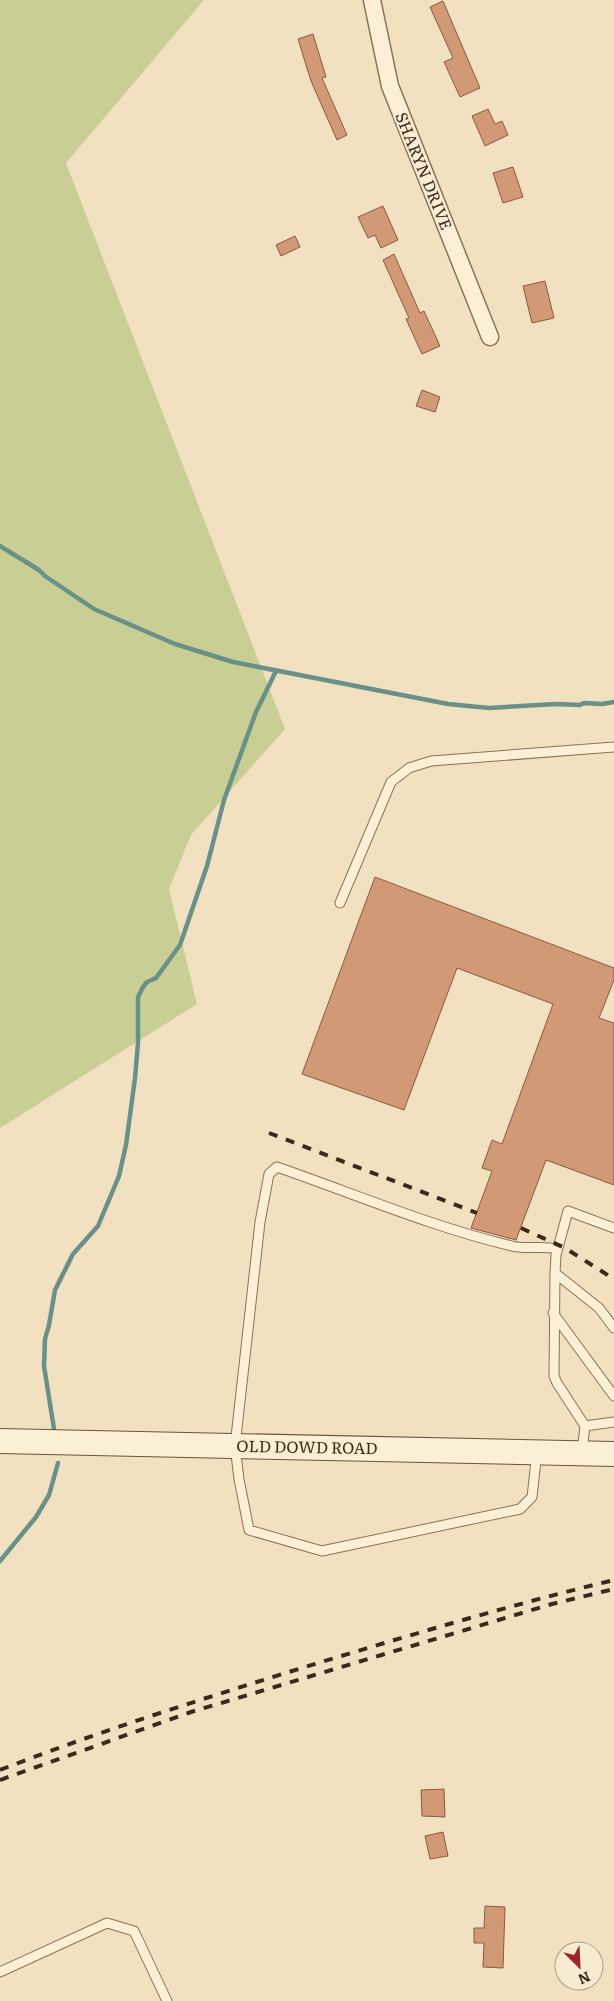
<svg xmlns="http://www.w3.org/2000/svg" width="614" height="2001" font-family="Literata,serif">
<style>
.green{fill:#c9cf94}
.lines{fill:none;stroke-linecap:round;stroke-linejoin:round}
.stream{stroke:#6a9187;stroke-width:4.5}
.building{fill:#d19975;stroke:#8c5a3c}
.lane-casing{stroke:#8b7257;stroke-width:11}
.street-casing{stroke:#8b7257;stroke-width:19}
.secondary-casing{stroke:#6d533b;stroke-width:26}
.lane{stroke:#fbefd5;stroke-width:9}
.street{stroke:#fbefd5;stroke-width:16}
.secondary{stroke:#fbefd5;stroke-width:24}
.rail{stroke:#3a2a1d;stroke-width:4;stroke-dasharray:9 9;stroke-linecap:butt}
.labels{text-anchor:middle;stroke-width:4;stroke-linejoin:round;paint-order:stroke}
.street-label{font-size:16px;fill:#3a2a1d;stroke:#f7ecd1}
</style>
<rect width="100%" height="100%" fill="#f1e1c1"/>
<polygon class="green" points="0,0 204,0 66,163 285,729 191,835 169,889 197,1004 0,1128"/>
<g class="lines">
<g class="stream">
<polyline points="0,546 39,570 45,576 94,609 175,644 233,662 448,704 489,708 556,704 580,705 584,703 602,704 614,702"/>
<polyline points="54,1429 44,1366 45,1339 49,1325 55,1290 73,1254 98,1226 119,1176 126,1145 135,1078 138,1043 138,997 143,987 147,982 156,978 180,945 207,866 224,800 256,712 276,671"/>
<polyline points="0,1561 36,1517 49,1495 58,1463"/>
</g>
</g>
<g class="building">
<polygon points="443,1 480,88 460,97 444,62 453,58 430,7"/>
<polygon points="313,34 326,77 322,78 347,135 337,140 311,81 298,39"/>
<polygon points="488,109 495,124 502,121 508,135 485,146 472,116"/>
<polygon points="513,167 523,197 503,203 493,173"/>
<polygon points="383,206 398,240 381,248 375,235 368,238 358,217"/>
<polygon points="295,236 300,247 281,256 276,245"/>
<polygon points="394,254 420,313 424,311 440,346 422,354 406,319 409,318 383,260"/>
<polygon points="545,281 554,318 532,323 523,286"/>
<polygon points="422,390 440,397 435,412 416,406"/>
<polygon points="375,877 614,968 614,980 599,1018 614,1023 614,1185 546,1160 516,1240 471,1228 492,1171 482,1168 492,1140 502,1144 553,1004 457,968 404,1110 302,1074"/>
<polygon points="444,1789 445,1817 422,1816 421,1790"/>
<polygon points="443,1832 448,1856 430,1859 425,1836"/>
<polygon points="485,1906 505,1907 503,1968 483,1967 484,1943 474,1943 474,1928 484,1928"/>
</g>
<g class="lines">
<g class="lane-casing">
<g id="lane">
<polyline points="340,903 391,782 409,768 431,761 614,747"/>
<polyline points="555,1273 556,1255 568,1211 614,1228"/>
<polyline points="553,1313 614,1396"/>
<polyline points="585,1426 557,1383 554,1376 555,1273 599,1308 614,1328"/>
<path d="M537,1452L532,1497L520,1509L322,1551L249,1530L239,1479L235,1446L260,1222L269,1174L277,1167C355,1194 432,1227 512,1246C526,1250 542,1245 557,1249"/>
<polyline points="582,1452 585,1426 614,1422"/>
<polyline points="0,1972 107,1923 134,1931 167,2001"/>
</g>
</g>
<g class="street-casing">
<polyline id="street" points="372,0 390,86 490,337"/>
</g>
<g class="secondary-casing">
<polyline id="secondary" points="0,1441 614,1454"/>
</g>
<use href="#lane" class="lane"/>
<use href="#street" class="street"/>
<use href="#secondary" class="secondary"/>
<g class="rail">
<polyline points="269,1133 477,1213"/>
<polyline points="521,1228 565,1248 614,1279"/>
<path d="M0,1770C100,1731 202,1699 305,1667C407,1636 510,1605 614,1580"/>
<polyline points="0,1780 191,1712 552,1604 614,1589"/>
</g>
</g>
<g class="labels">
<g class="street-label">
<text transform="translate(424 171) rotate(68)" y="6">SHARYN DRIVE</text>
<text transform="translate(307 1447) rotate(1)" y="6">OLD DOWD ROAD</text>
</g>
</g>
<g transform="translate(579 1966) rotate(156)"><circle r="24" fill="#f7ecd1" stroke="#ab9e89"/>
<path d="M0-4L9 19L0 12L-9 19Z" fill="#9e2427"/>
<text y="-8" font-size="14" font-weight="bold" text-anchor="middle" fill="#3a2a1d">N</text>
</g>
</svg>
